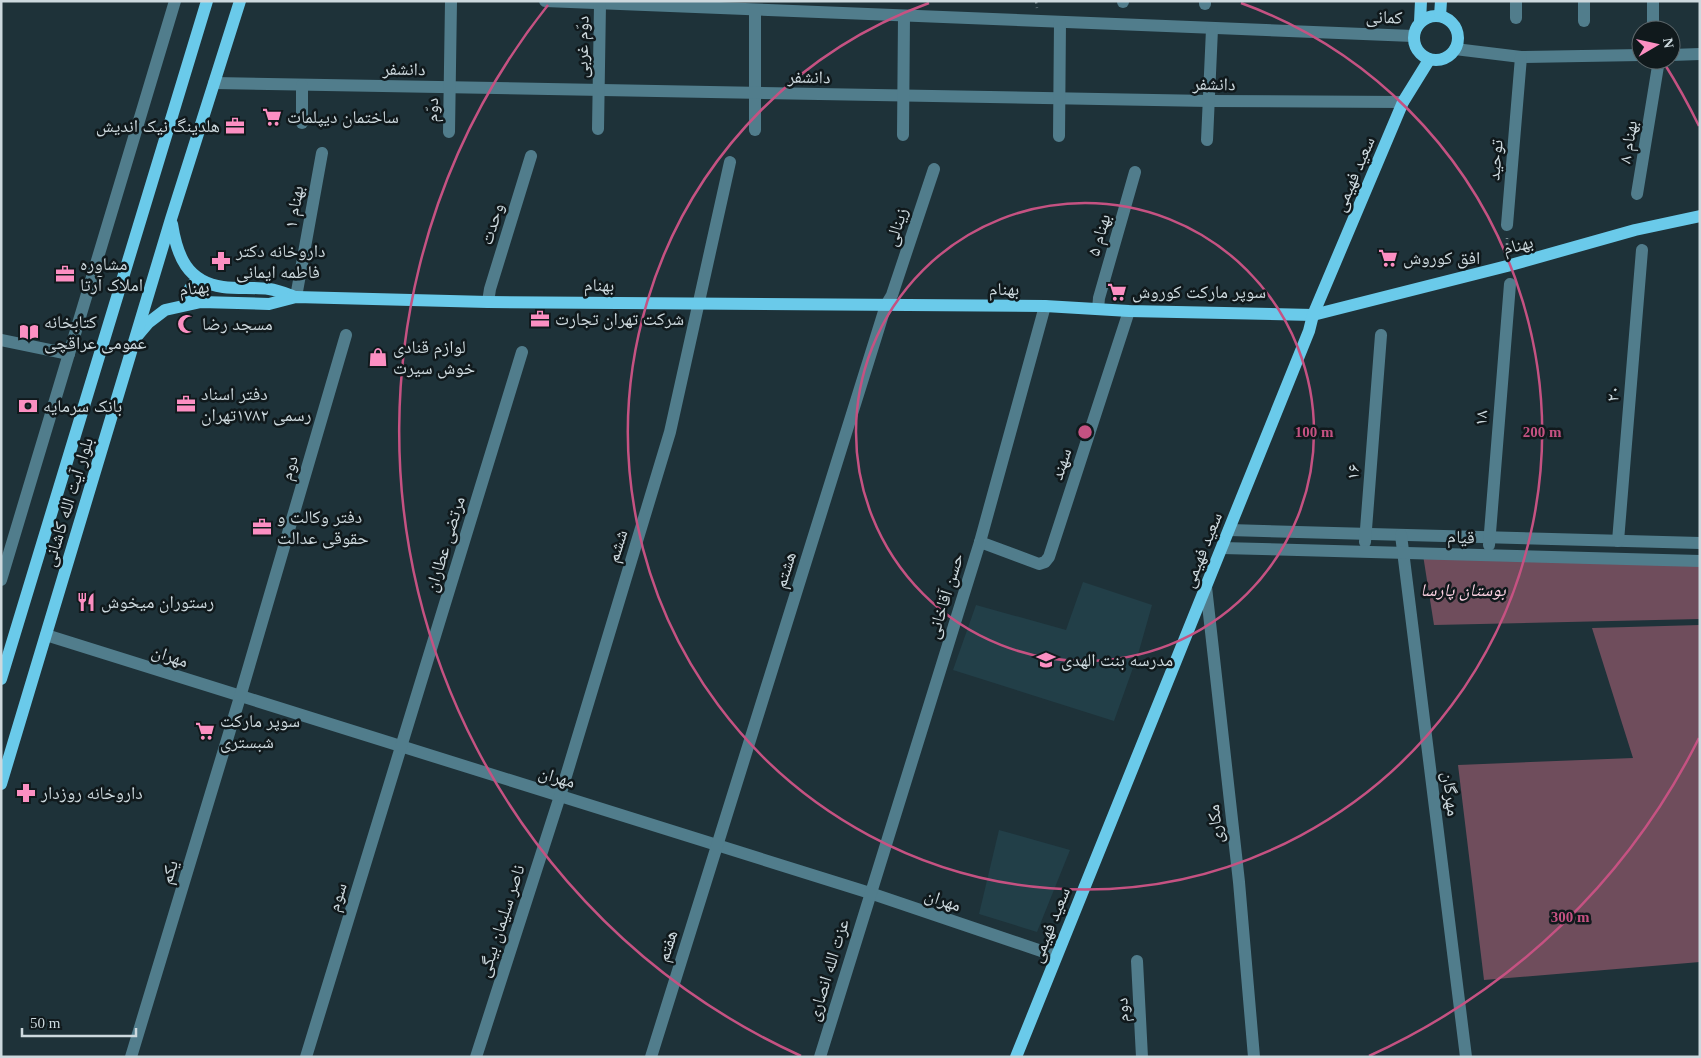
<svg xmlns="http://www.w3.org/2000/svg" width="1701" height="1058" font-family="'Times New Roman','Noto Naskh Arabic',serif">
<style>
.built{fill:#223f48}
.green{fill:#6f4d5c}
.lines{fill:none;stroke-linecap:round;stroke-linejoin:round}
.path{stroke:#78888e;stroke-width:2.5;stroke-dasharray:2.5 4;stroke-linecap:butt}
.minor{stroke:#517d8c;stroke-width:12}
.major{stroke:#6acaea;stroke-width:12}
.ring{fill:none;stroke:#c55282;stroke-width:2.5}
.labels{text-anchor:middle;stroke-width:5;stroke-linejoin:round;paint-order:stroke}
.street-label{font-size:18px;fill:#cdd9de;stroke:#10191c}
.poi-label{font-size:18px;fill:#cdd9de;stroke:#10191c;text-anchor:start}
.park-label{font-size:18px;font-style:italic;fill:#fed3e4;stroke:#10191c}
.centre{fill:#c55282;stroke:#10191c;stroke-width:2.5}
.ring-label{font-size:15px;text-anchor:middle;font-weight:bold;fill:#c55282;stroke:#10191c;stroke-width:5;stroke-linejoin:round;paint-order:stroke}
</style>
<rect width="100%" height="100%" fill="#1e3239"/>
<g class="built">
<polygon points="1083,582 1152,605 1139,651 1114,721 953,670 976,605 1066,630"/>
<polygon points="999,830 1070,850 1037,932 979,914"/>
</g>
<g class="green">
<polygon points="1423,555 1700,563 1700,619 1434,625"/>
<polygon points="1700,625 1700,962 1484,980 1458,765 1633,758 1592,628"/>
</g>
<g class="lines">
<g class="path">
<polyline points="1036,1 1037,8"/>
<polyline points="1507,252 1507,238"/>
</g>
<g class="minor">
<polyline points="545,1 1413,36"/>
<polyline points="1584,1 1584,21"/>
<polyline points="1123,2 1123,1"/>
<polyline points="1205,4 1205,1"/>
<polyline points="755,10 755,130"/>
<polyline points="1516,18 1516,1"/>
<polyline points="1653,30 1653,1"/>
<polyline points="1455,49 1521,57 1641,55"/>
<polyline points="1671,55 1700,54"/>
<polyline points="214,83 1209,101 1403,102"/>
<polyline points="302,85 302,123"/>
<polyline points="598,129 600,4"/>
<polyline points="449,132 451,1"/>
<polyline points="903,135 904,16"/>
<polyline points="1059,136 1060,22"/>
<polyline points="1207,140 1212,29"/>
<polyline points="1637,194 1659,60"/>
<polyline points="1507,225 1521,57"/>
<polyline points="296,297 322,153"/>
<polyline points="488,302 490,289 531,156"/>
<polyline points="1098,309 1099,298 1135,172"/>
<polyline points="1,340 69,354"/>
<polyline points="1229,530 1700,543"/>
<polyline points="1401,535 1466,1057"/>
<polyline points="1618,541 1642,250"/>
<polyline points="980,542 1039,564 1045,562 1049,557 1129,311"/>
<polyline points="1365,542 1381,335"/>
<polyline points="1489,545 1510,284"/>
<polyline points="1222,548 1700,561"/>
<polyline points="1,580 175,1"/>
<polyline points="1206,587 1239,882 1254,1057"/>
<polyline points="46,635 870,893 1056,956"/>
<polyline points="1137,961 1142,1057"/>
<polyline points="131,1057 240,697 346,335"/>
<polyline points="306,1057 522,352"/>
<polyline points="476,1057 560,796 670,432 730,162"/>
<polyline points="651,1057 886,305 892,295 934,169"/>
<polyline points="820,1057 980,542 1045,306"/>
</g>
<g class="major">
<circle cx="1436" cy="38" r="22"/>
<polyline points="1440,16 1441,1"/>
<polyline points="1420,22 1421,1"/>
<path d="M172,224C177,256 187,282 223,287C238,289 254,287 269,289C278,290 287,294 295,297"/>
<polyline points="201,302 191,297 189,290 193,284 201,281"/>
<polyline points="137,336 148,323 165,310 201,302 269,304 296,297 488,302 1045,306 1129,311 1313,315 1507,266 1635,230 1700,216"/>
<polyline points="1,679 207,1"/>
<polyline points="1,784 171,219 240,1"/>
<polyline points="1016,1057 1309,331 1313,315 1403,102 1429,60"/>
</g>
</g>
<g class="ring">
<circle cx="1085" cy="432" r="229"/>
<path d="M1241 3A457 457 0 1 1 929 3"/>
<path d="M1699 738A686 686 0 0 1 1369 1056M801 1056A686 686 0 0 1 548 5M1664 63A686 686 0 0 1 1699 126"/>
</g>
<defs>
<g id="supermarket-bare" transform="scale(1.5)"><path d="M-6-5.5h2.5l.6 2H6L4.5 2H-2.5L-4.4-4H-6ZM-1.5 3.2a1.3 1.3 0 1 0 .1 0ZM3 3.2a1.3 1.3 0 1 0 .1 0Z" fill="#fc8fc2" stroke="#10191c" stroke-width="2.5" paint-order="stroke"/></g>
<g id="office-bare" transform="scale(1.5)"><path d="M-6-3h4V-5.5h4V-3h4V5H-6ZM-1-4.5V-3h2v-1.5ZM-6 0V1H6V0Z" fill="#fc8fc2" stroke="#10191c" stroke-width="2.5" paint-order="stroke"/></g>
<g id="pharmacy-bare" transform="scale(1.5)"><path d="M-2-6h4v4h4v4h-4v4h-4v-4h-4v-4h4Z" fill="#fc8fc2" stroke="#10191c" stroke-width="2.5" paint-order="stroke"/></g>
<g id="mosque-bare" transform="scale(1.5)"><path d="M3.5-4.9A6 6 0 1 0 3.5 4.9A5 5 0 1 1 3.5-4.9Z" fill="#fc8fc2" stroke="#10191c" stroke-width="2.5" paint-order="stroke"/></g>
<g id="library-bare" transform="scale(1.5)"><path d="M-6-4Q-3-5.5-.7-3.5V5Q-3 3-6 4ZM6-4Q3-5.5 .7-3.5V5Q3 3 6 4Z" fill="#fc8fc2" stroke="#10191c" stroke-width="2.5" paint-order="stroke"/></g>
<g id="shop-bare" transform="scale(1.5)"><path d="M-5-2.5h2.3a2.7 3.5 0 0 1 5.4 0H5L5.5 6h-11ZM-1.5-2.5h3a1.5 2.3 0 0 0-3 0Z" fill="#fc8fc2" stroke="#10191c" stroke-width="2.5" paint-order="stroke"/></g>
<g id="bank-bare" transform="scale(1.5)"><path d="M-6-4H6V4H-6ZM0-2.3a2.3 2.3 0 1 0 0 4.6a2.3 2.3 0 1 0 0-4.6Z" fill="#fc8fc2" stroke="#10191c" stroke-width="2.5" paint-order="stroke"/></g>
<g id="restaurant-bare" transform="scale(1.5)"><path d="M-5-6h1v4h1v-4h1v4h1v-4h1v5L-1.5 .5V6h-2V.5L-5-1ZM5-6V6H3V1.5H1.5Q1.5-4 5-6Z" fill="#fc8fc2" stroke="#10191c" stroke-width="2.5" paint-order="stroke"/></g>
<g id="school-bare" transform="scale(1.5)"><path d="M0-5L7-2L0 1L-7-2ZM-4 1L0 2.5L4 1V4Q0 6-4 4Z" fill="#fc8fc2" stroke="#10191c" stroke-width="2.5" paint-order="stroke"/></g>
</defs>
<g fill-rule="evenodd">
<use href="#supermarket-bare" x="272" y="117"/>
<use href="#office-bare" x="235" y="126"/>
<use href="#supermarket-bare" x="1388" y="258"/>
<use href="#pharmacy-bare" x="221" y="261"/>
<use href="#office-bare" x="65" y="274"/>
<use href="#supermarket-bare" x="1117" y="292"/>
<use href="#office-bare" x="540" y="319"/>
<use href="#mosque-bare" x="187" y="324"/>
<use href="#library-bare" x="29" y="332"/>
<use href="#shop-bare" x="378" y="357"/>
<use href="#office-bare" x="186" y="404"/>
<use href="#bank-bare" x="28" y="406"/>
<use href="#office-bare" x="262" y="527"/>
<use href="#restaurant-bare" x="86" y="602"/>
<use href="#school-bare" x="1046" y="660"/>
<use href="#supermarket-bare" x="205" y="731"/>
<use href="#pharmacy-bare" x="26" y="793"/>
</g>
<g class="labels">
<g class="street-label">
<text transform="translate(1384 17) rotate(2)" y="6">کمانی</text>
<text transform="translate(582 47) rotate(-89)" y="6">دوّم غربی</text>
<text transform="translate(404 69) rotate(1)" y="6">دانشفر</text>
<text transform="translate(809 77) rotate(1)" y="6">دانشفر</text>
<text transform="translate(1214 84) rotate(1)" y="6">دانشفر</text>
<text transform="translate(432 110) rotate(-89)" y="6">دوّم</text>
<text transform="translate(1628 142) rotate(-81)" y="6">بهنام ۸</text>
<text transform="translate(1495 160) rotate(-85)" y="6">توحید</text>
<text transform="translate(1354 174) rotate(-67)" y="6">سعید فهیمی</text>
<text transform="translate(294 207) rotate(-80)" y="6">بهنام ۱</text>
<text transform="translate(492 224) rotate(-73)" y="6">وحدت</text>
<text transform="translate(896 227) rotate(-72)" y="6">زینالی</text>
<text transform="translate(1099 235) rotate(-74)" y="6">بهنام ۵</text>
<text transform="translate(1518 245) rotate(-15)" y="6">بهنام</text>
<text transform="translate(599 285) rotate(1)" y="6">بهنام</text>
<text transform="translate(194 288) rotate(-7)" y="6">بهنام</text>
<text x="1004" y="295">بهنام</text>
<text transform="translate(1613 394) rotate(-85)" y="6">۲۰</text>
<text transform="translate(1481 418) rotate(-86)" y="6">۱۸</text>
<text transform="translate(1061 464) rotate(-72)" y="6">سهند</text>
<text transform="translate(289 468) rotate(-74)" y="6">دوم</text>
<text transform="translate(1353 472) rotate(-86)" y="6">۱۶</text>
<text transform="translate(68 502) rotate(-73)" y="6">بلوار آیت الله کاشانی</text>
<text transform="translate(1461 537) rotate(2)" y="6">قیام</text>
<text transform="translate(445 544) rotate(-73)" y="6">مرتضی عطاران</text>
<text transform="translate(617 546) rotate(-73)" y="6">ششم</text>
<text transform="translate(1202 550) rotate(-68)" y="6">سعید فهیمی</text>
<text transform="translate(785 570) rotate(-73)" y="6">هشتم</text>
<text transform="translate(945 596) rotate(-73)" y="6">حسن آقاخانی</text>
<text transform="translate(170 656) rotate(18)" y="6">مهران</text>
<text transform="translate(557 777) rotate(17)" y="6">مهران</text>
<text transform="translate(1451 794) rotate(83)" y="6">مهرگان</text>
<text transform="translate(1215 824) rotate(-96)" y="6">مکاری</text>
<text transform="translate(169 872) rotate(-73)" y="6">یکم</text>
<text transform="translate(337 897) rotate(-73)" y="6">سوم</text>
<text transform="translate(943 900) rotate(19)" y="6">مهران</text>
<text transform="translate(501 921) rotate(-72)" y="6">ناصر سلیمان بیگی</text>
<text transform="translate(1050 925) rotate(-68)" y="6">سعید فهیمی</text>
<text transform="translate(667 946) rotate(-72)" y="6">هفتم</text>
<text transform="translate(828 970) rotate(-73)" y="6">عزت الله انصاری</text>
<text transform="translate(1122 1010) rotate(-93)" y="6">دوم</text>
</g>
<g class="poi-label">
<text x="287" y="123">ساختمان دیپلمات</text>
<text x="220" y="132" text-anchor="end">هلدینگ نیک اندیش</text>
<text x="236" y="257">داروخانه دکتر<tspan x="236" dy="21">فاطمه ایمانی</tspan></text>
<text x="1403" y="264">افق کوروش</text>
<text x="80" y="270">مشاوره<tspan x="80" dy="21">املاک آرتا</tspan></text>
<text x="1132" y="298">سوپر ماركت كوروش</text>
<text x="555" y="325">شرکت تهران تجارت</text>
<text x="44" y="328">کتابخانه<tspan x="44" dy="21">عمومی عراقچی</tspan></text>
<text x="202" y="330">مسجد رضا</text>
<text x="393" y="353">لوازم قنادی<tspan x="393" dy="21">خوش سیرت</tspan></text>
<text x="201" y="400">دفتر اسناد<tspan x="201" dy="21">رسمی ۱۷۸۲تهران</tspan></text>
<text x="43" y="412">بانک سرمایه</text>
<text x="277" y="523">دفتر وکالت و<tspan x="277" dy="21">حقوقی عدالت</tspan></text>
<text x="101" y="608">رستوران میخوش</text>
<text x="1061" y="666">مدرسه بنت الهدی</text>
<text x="220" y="727">سوپر مارکت<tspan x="220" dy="21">شبستری</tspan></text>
<text x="41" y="799">داروخانه روزدار</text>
</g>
<g class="park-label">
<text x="1463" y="596">بوستان پارسا</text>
</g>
</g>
<circle cx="1085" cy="432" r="8" class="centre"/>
<g class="ring-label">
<text x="1314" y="437">100 m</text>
<text x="1542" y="437">200 m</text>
<text x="1570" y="922">300 m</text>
</g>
<rect width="1701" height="1058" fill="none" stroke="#cdd9de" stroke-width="5"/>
<g transform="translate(1656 45) rotate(81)"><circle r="24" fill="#10191c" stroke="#5c666a"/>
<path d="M0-4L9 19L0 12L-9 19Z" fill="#fc8fc2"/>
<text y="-8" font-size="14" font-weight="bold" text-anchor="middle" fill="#cdd9de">N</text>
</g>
<path d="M22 1028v8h114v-8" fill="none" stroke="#cdd9de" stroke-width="2.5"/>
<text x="30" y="1028" font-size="15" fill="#cdd9de" stroke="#10191c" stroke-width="4" paint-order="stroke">50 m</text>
</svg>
